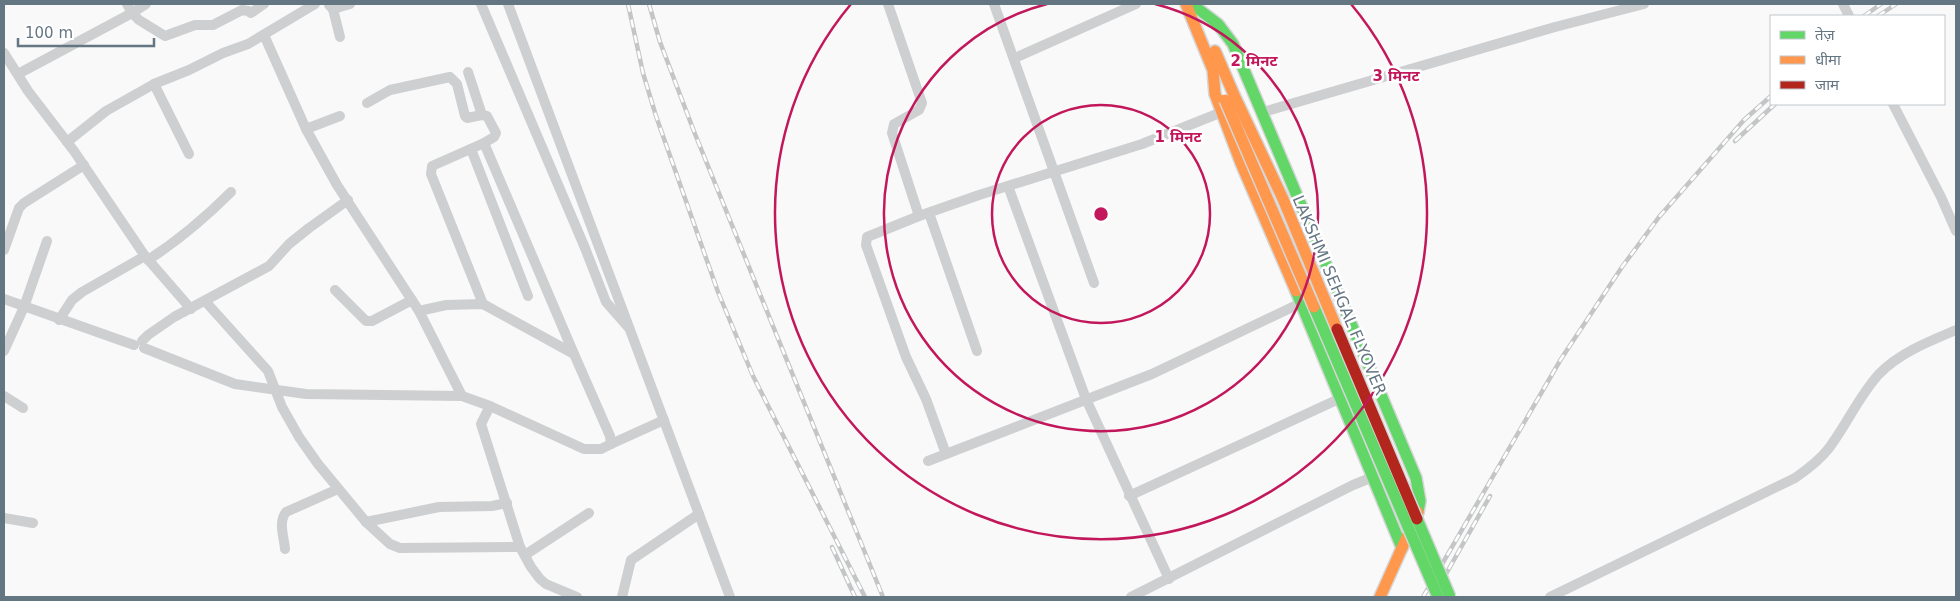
<svg xmlns="http://www.w3.org/2000/svg" width="1960" height="601" font-family="'DejaVu Sans','Noto Sans Devanagari',sans-serif">
<style>
.lines{fill:none;stroke-linecap:round;stroke-linejoin:round}
.fast-casing{stroke:#d5d6d7;stroke-width:14}
.slow-casing{stroke:#d5d6d7;stroke-width:14}
.street{stroke:#cecfd0;stroke-width:10}
.fast{stroke:#63d668;stroke-width:11}
.slow{stroke:#ff974d;stroke-width:11}
.rail-casing{stroke:#c3c5c6;stroke-width:4.5}
.rail{stroke:#fff;stroke-width:2.5;stroke-dasharray:8;stroke-linecap:butt}
.fast-bridge-casing{stroke:#d5d6d7;stroke-width:14;stroke-linecap:butt}
.slow-bridge-casing{stroke:#d5d6d7;stroke-width:14;stroke-linecap:butt}
.jam-bridge-casing{stroke:#d5d6d7;stroke-width:14;stroke-linecap:butt}
.fast-bridge{stroke:#63d668;stroke-width:11}
.slow-bridge{stroke:#ff974d;stroke-width:11}
.jam-bridge{stroke:#b3261e;stroke-width:11}
.ring{fill:none;stroke:#c2185b;stroke-width:2.5}
.labels{text-anchor:middle;stroke-width:5;stroke-linejoin:round;paint-order:stroke}
.street-label{font-size:16px;fill:#657683;stroke:#fff}
.centre{fill:#c2185b;stroke:#fff;stroke-width:2.5}
.ring-label{font-size:15px;text-anchor:middle;font-weight:bold;fill:#c2185b;stroke:#fff;stroke-width:5;stroke-linejoin:round;paint-order:stroke}
</style>
<rect width="100%" height="100%" fill="#f9f9f9"/>
<g class="lines">
<g class="fast-casing">
<g id="fast">
<polyline points="1197,8 1218,24 1233,44 1416,478 1420,501 1418,512"/>
<polyline points="1296,291 1402,548"/>
</g>
</g>
<g class="slow-casing">
<g id="slow">
<polyline points="1186,4 1213,70 1215,94 1241,163 1296,291"/>
<polyline points="1215,51 1234,95"/>
<polyline points="1380,597 1418,512"/>
</g>
</g>
<g class="street">
<polyline points="146,4 132,13 139,20 165,36 195,25 213,25 242,10 248,11 251,13 264,4"/>
<polyline points="481,4 585,248 606,302 628,327"/>
<polyline points="508,4 730,597"/>
<polyline points="888,4 922,103 919,110 894,124 892,133 919,216"/>
<polyline points="994,4 1094,283"/>
<polyline points="1843,4 1849,16"/>
<polyline points="329,5 333,9 350,4"/>
<polyline points="333,9 340,37"/>
<polyline points="264,35 306,129 337,185 419,311 462,396"/>
<polyline points="4,53 28,91 74,151 145,256 191,309"/>
<polyline points="1015,58 1136,4"/>
<polyline points="468,72 482,115"/>
<polyline points="18,74 132,13 127,4"/>
<polyline points="154,84 189,154"/>
<polyline points="367,103 390,90 450,77 457,84 465,116 467,118 482,115 487,116 496,133 494,137 484,143 574,354"/>
<polyline points="1893,104 1941,197 1956,231"/>
<polyline points="1263,112 1555,27 1644,4"/>
<polyline points="306,129 340,116"/>
<polyline points="67,142 106,111 154,84 189,70 223,53 248,44 315,4"/>
<polyline points="471,149 528,296"/>
<polyline points="1008,186 1086,399 1169,579"/>
<polyline points="929,213 977,351"/>
<polyline points="4,250 19,208 24,203 84,165"/>
<path d="M148,260C179,240 205,218 231,192"/>
<polyline points="335,290 366,321 372,321 412,300"/>
<polyline points="4,299 134,345"/>
<polyline points="205,301 268,371 282,407 299,437 318,464 366,522 390,544 400,548 520,547"/>
<polyline points="483,304 431,174 432,166 484,143"/>
<polyline points="59,320 72,300 82,292 145,256"/>
<polyline points="142,341 148,335 174,317 269,266 289,244 309,228 348,200"/>
<polyline points="144,348 235,384 306,394 462,396 490,406 584,449 601,449 611,444 610,436 574,354 483,304 446,305 419,311"/>
<polyline points="4,351 24,307 47,241"/>
<polyline points="4,396 23,408"/>
<polyline points="490,406 481,424 520,547 531,567 540,579 546,584 577,597"/>
<polyline points="611,444 664,420"/>
<polyline points="946,454 926,399 906,357 866,245 867,237 919,216 979,195 1142,144 1222,112"/>
<polyline points="928,461 1152,374 1301,303"/>
<polyline points="1129,496 1341,398"/>
<polyline points="4,518 33,523"/>
<polyline points="366,522 439,507 492,506 507,503"/>
<path d="M285,549C284,537 278,522 286,512L338,489"/>
<polyline points="525,555 589,513"/>
<polyline points="622,597 631,560 699,514"/>
<polyline points="1131,597 1353,485 1373,477"/>
<path d="M1550,597L1795,478C1808,469 1820,460 1829,448C1847,424 1859,396 1879,374C1899,353 1930,341 1956,330"/>
</g>
<use href="#fast" class="fast"/>
<use href="#slow" class="slow"/>
<g class="rail-casing">
<g id="rail">
<polyline points="628,4 643,73 656,116 718,292 753,376 865,597"/>
<polyline points="649,4 660,42 695,134 883,597"/>
<polyline points="1864,16 1881,4"/>
<polyline points="1878,16 1896,4"/>
<polyline points="1735,141 1775,104"/>
<polyline points="832,547 855,597"/>
<polyline points="1423,597 1561,359 1622,267 1659,217 1744,120 1771,96"/>
<polyline points="1433,597 1490,496"/>
</g>
</g>
<use href="#rail" class="rail"/>
<g class="fast-bridge-casing">
<g id="fast-bridge">
<polyline points="1314,307 1438,597"/>
<polyline points="1417,519 1450,597"/>
</g>
</g>
<g class="slow-bridge-casing">
<g id="slow-bridge">
<polyline points="1234,95 1283,199 1337,329"/>
<polyline points="1225,100 1314,307"/>
</g>
</g>
<g class="jam-bridge-casing">
<polyline id="jam-bridge" points="1337,329 1417,519"/>
</g>
<use href="#fast-bridge" class="fast-bridge"/>
<use href="#slow-bridge" class="slow-bridge"/>
<use href="#jam-bridge" class="jam-bridge"/>
</g>
<g class="ring">
<circle cx="1101" cy="214" r="109"/>
<path d="M1155 4A217 217 0 1 1 1047 4"/>
<path d="M1351 4A326 326 0 1 1 851 4"/>
</g>
<g class="labels">
<g class="street-label">
<text transform="translate(1340 295) rotate(67)" y="6">LAKSHMI SEHGAL FLYOVER</text>
</g>
</g>
<circle cx="1101" cy="214" r="8" class="centre"/>
<g class="ring-label">
<text x="1254" y="66">2 मिनट</text>
<text x="1396" y="81">3 मिनट</text>
<text x="1178" y="142">1 मिनट</text>
</g>
<rect width="1960" height="601" fill="none" stroke="#657683" stroke-width="10"/>
<rect x="1770" y="15" width="175" height="90" fill="#ffffff" stroke="#c1c8cd"/>
<rect x="1780" y="31" width="25" height="8" fill="#63d668" stroke="#c1c8cd"/>
<text x="1815" y="40" font-size="15" fill="#657683">तेज़</text>
<rect x="1780" y="56" width="25" height="8" fill="#ff974d" stroke="#c1c8cd"/>
<text x="1815" y="65" font-size="15" fill="#657683">धीमा</text>
<rect x="1780" y="81" width="25" height="8" fill="#b3261e" stroke="#c1c8cd"/>
<text x="1815" y="90" font-size="15" fill="#657683">जाम</text>
<path d="M18 38v8h136v-8" fill="none" stroke="#657683" stroke-width="2.5"/>
<text x="25" y="38" font-size="15" fill="#657683" stroke="#ffffff" stroke-width="4" paint-order="stroke">100 m</text>
</svg>
